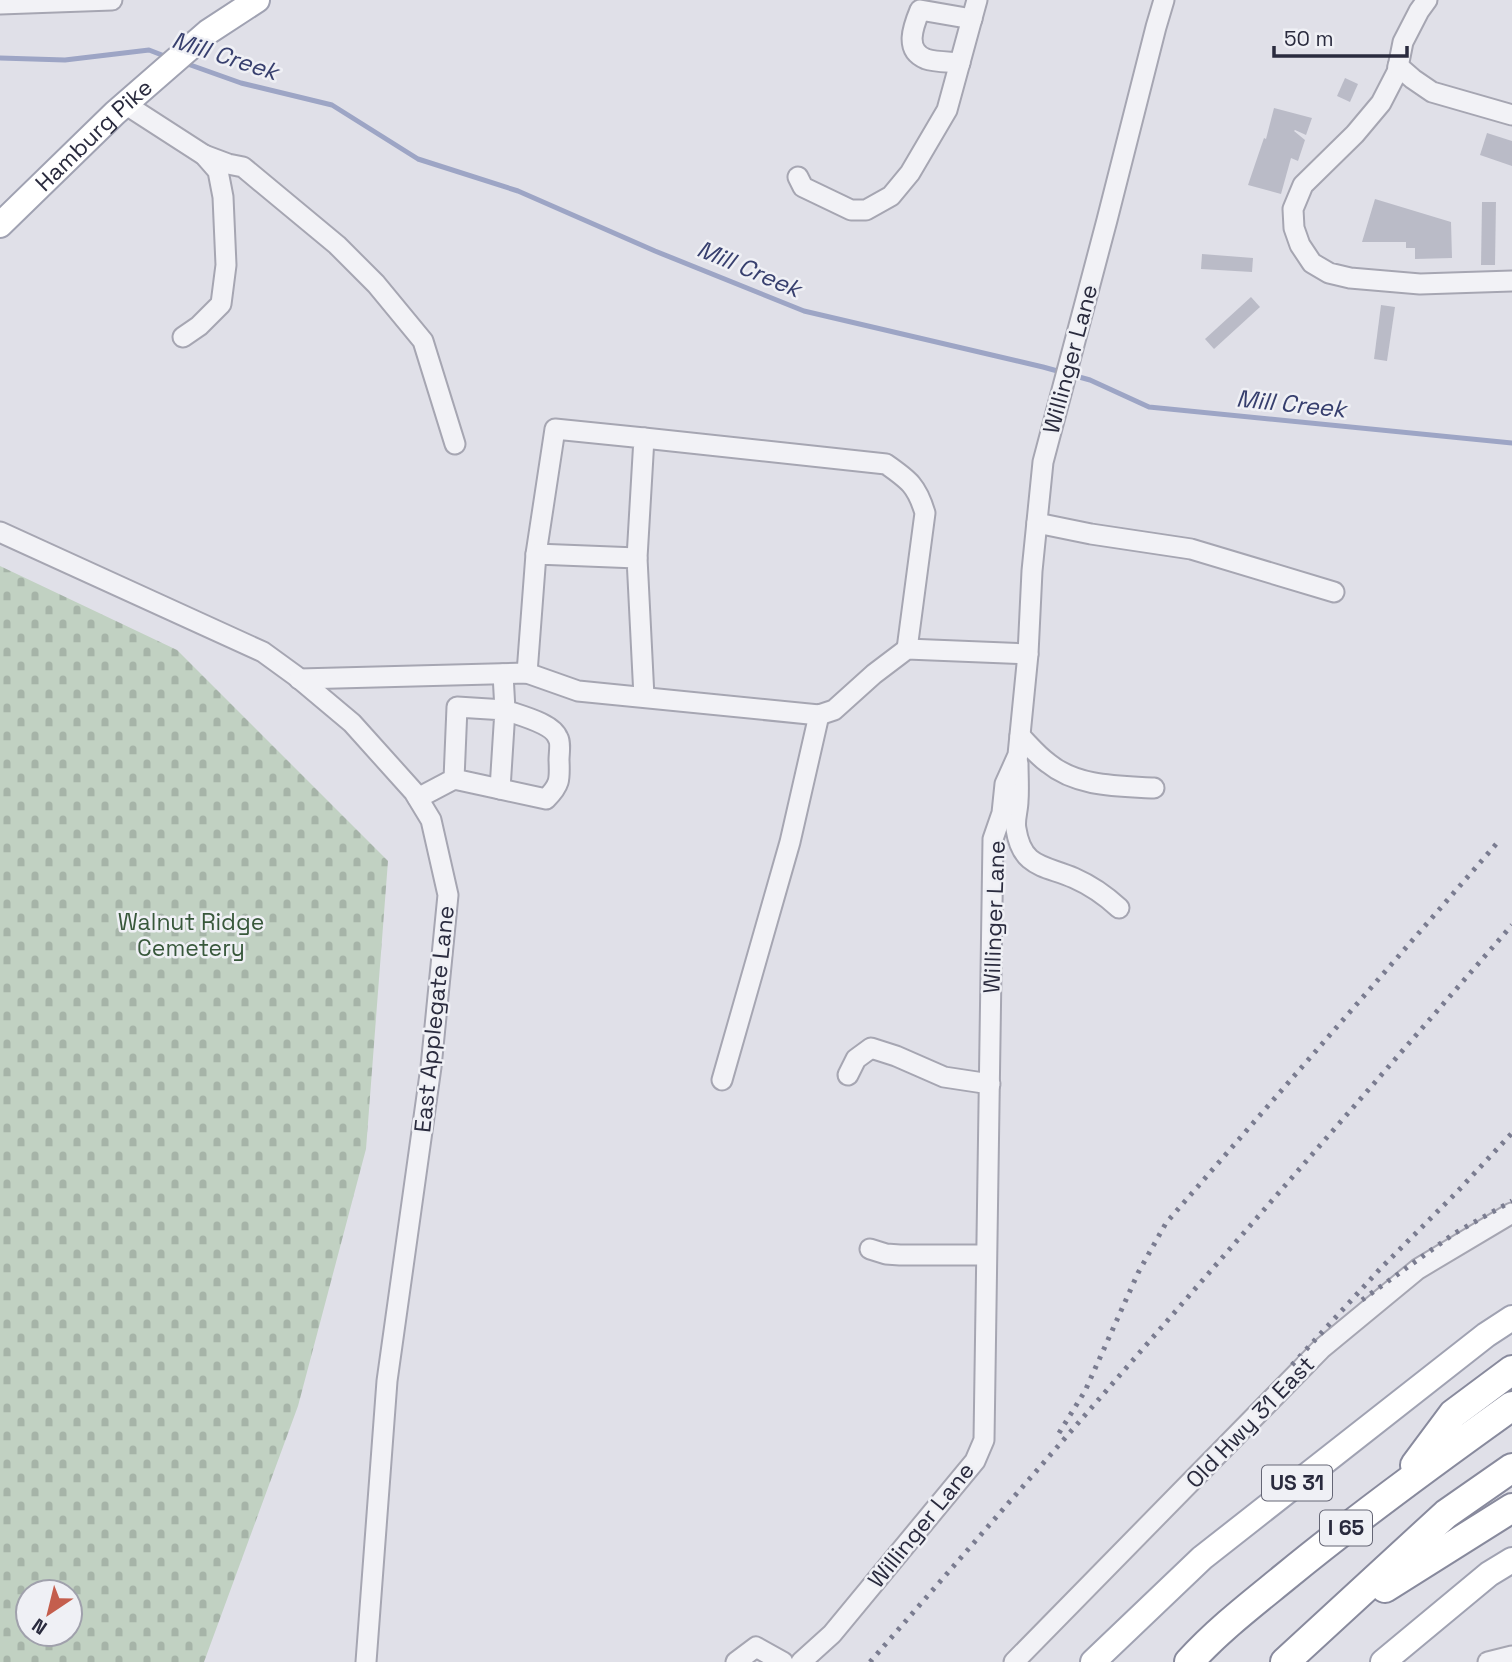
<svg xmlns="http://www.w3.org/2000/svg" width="1512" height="1662" font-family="'Space Grotesk',sans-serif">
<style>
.cemetery{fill:url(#cemetery-stones);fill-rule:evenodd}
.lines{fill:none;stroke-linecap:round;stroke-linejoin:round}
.stream{stroke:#9da5c5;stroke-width:5}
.building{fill:#babbc7}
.minor-casing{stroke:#a6a6b2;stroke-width:23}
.major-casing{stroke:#a0a2b2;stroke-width:28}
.highway-casing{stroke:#888a9d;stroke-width:32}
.minor{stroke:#f2f2f6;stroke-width:19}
.major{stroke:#fff;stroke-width:24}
.highway{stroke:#fff;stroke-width:28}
.rail{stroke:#7a7c90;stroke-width:5;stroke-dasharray:3.5 7;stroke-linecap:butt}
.labels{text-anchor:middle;stroke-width:5;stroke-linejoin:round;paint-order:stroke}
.shield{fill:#eff0f5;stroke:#656675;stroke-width:2}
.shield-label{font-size:21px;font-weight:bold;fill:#2a2b3e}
.street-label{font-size:23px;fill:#2a2b3e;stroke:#eff0f5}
.park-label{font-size:23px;fill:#38583b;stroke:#eff0f5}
.water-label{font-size:24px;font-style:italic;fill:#373f6e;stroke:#eff0f5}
</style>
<defs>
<pattern id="cemetery-stones" width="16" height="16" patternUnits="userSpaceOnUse" patternTransform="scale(1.75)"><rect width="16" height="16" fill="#c1d1c2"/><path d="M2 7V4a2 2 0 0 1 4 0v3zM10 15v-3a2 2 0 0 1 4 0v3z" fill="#a6b4a8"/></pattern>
</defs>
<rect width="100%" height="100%" fill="#e0e0e8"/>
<path class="cemetery" d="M0,566L177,650L388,861L366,1149L298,1406L204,1662H0ZM28,1592H70V1634H28Z"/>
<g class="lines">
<g class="stream">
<polyline points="0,58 65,60 149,50 167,57"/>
<polyline points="182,62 241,83 332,105 418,159 518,191 655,251 804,311 1043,367 1090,380 1149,407 1512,443"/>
</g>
</g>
<g class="building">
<polygon points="1345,78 1358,84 1350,102 1337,96"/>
<polygon points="1274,108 1312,118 1306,135 1295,130 1294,131 1305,140 1298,161 1291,158 1281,194 1248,185 1264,138 1266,139"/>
<polygon points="1487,133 1512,141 1512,166 1480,155"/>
<polygon points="1375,199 1451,222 1452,258 1415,259 1415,248 1406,248 1406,242 1362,242"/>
<polygon points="1482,202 1496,202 1495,265 1481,265"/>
<polygon points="1202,254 1253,258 1252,272 1201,269"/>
<polygon points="1251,297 1260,307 1214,349 1205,339"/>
<polygon points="1381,305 1395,307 1387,361 1374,359"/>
</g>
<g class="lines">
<g class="minor-casing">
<g id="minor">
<polyline points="1427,0 1419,11 1403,42 1397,72 1381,103 1355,134 1303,185 1293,209 1294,228 1300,245 1312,263 1329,273 1350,278 1420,284 1512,281"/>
<polyline points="0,4 112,0"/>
<path d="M960,63C951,62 934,62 926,59C904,50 913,27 920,10L972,19"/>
<polyline points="1398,66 1413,79 1432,92 1512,115"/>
<polyline points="125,104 204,155 218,171 223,197 226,265 221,304 199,326 183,337"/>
<polyline points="204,155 228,164 243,167 337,245 376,284 423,341 455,444"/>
<polyline points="798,177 803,187 851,210 866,210 891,196 910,173 947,110 977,0"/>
<path d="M644,438L886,464C909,480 917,486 925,513L907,649"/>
<polyline points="1037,523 1091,534 1191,549 1334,592"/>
<polyline points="0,532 263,652 296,676 352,723 414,792 431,820 448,895 431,1067 387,1381 366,1662"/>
<polyline points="536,554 555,429 644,438 637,558"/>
<polyline points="527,673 536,554 637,558 644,697"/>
<polyline points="299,679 527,673 578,691 819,715 834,710 874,674 907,649 1028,654"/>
<path d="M1020,736C1029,745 1038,756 1048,763C1077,787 1118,786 1154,788"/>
<path d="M1018,763C1018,776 1019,789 1018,801C1018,810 1014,820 1016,829C1022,868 1044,865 1074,878C1090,885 1106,896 1119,908"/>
<path d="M500,789L546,799C560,785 560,780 559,760C559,754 561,743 558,738C553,723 518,715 505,710L503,674"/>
<polyline points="418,798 454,779 457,707 505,710 500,789 454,779"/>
<polyline points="848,1075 856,1059 871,1048 896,1056 944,1077 990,1084"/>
<polyline points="722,1080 790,842 819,715"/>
<polyline points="870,1249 886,1254 900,1255 986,1255"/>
<polyline points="736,1662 756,1647 783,1662"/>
<polyline points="801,1662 832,1634 975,1461 984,1440 993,839 1002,813 1005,784 1018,755 1028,654 1032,571 1043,462 1107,220 1156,27 1164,0"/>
<polyline points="1014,1662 1321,1349 1418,1269 1512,1213"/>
<polyline points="1488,1662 1512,1656"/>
</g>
</g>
<g class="major-casing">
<g id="major">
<path id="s1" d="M0,225L115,113L208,32L257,0"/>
<polyline points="1093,1662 1202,1558 1486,1335 1512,1318"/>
<polyline points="1383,1662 1489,1574 1512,1560"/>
</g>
</g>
<g class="highway-casing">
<g id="highway">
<polyline points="1415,1465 1453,1414 1512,1370"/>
<polyline points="1385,1588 1512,1508"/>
<path d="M1189,1662C1218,1630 1252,1604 1285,1577C1358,1517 1435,1461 1512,1406"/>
<polyline points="1285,1662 1446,1514 1512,1468"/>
</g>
</g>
<use href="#minor" class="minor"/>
<use href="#major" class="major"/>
<use href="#highway" class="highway"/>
<g class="rail">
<polyline points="1362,1300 1455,1233 1512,1201"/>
<polyline points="1292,1365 1379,1270 1456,1193 1512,1133"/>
<polyline points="1059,1433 1085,1391 1138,1273 1166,1223 1498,842"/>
<polyline points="870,1662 1512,925"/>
</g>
</g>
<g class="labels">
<g class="shield">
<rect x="1262" y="1465.5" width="70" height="35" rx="5"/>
<rect x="1320" y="1510.5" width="52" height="35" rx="5"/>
</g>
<g class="shield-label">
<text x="1297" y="1490">US 31</text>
<text x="1346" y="1535">I 65</text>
</g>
<g class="street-label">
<text dy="8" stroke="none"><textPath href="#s1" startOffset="130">Hamburg Pike</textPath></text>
<text transform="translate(1070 359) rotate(-75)" y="8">Willinger Lane</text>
<text transform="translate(994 917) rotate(-88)" y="8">Willinger Lane</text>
<text transform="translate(434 1019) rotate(-84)" y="8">East Applegate Lane</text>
<text transform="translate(1250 1422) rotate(-46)" y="8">Old Hwy 31 East</text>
<text transform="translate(921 1525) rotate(-51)" y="8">Willinger Lane</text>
</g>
<g class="park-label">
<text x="191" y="930">Walnut Ridge<tspan x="191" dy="26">Cemetery</tspan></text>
</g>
<g class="water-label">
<text transform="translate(225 56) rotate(18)" y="8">Mill Creek</text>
<text transform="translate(749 269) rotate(23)" y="8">Mill Creek</text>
<text transform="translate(1291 404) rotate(6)" y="8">Mill Creek</text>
</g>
</g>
<g transform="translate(49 1613) rotate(215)"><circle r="33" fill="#eff0f5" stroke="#a0a1ac" stroke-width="2"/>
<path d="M0-5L12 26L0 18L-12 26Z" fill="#c45e4d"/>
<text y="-10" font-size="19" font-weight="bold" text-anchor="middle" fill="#2a2b3e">N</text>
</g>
<path d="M1274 46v10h133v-10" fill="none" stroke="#2a2b3e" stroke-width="3.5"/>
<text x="1284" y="46" font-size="21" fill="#2a2b3e" stroke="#eff0f5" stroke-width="5" paint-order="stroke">50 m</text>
</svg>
